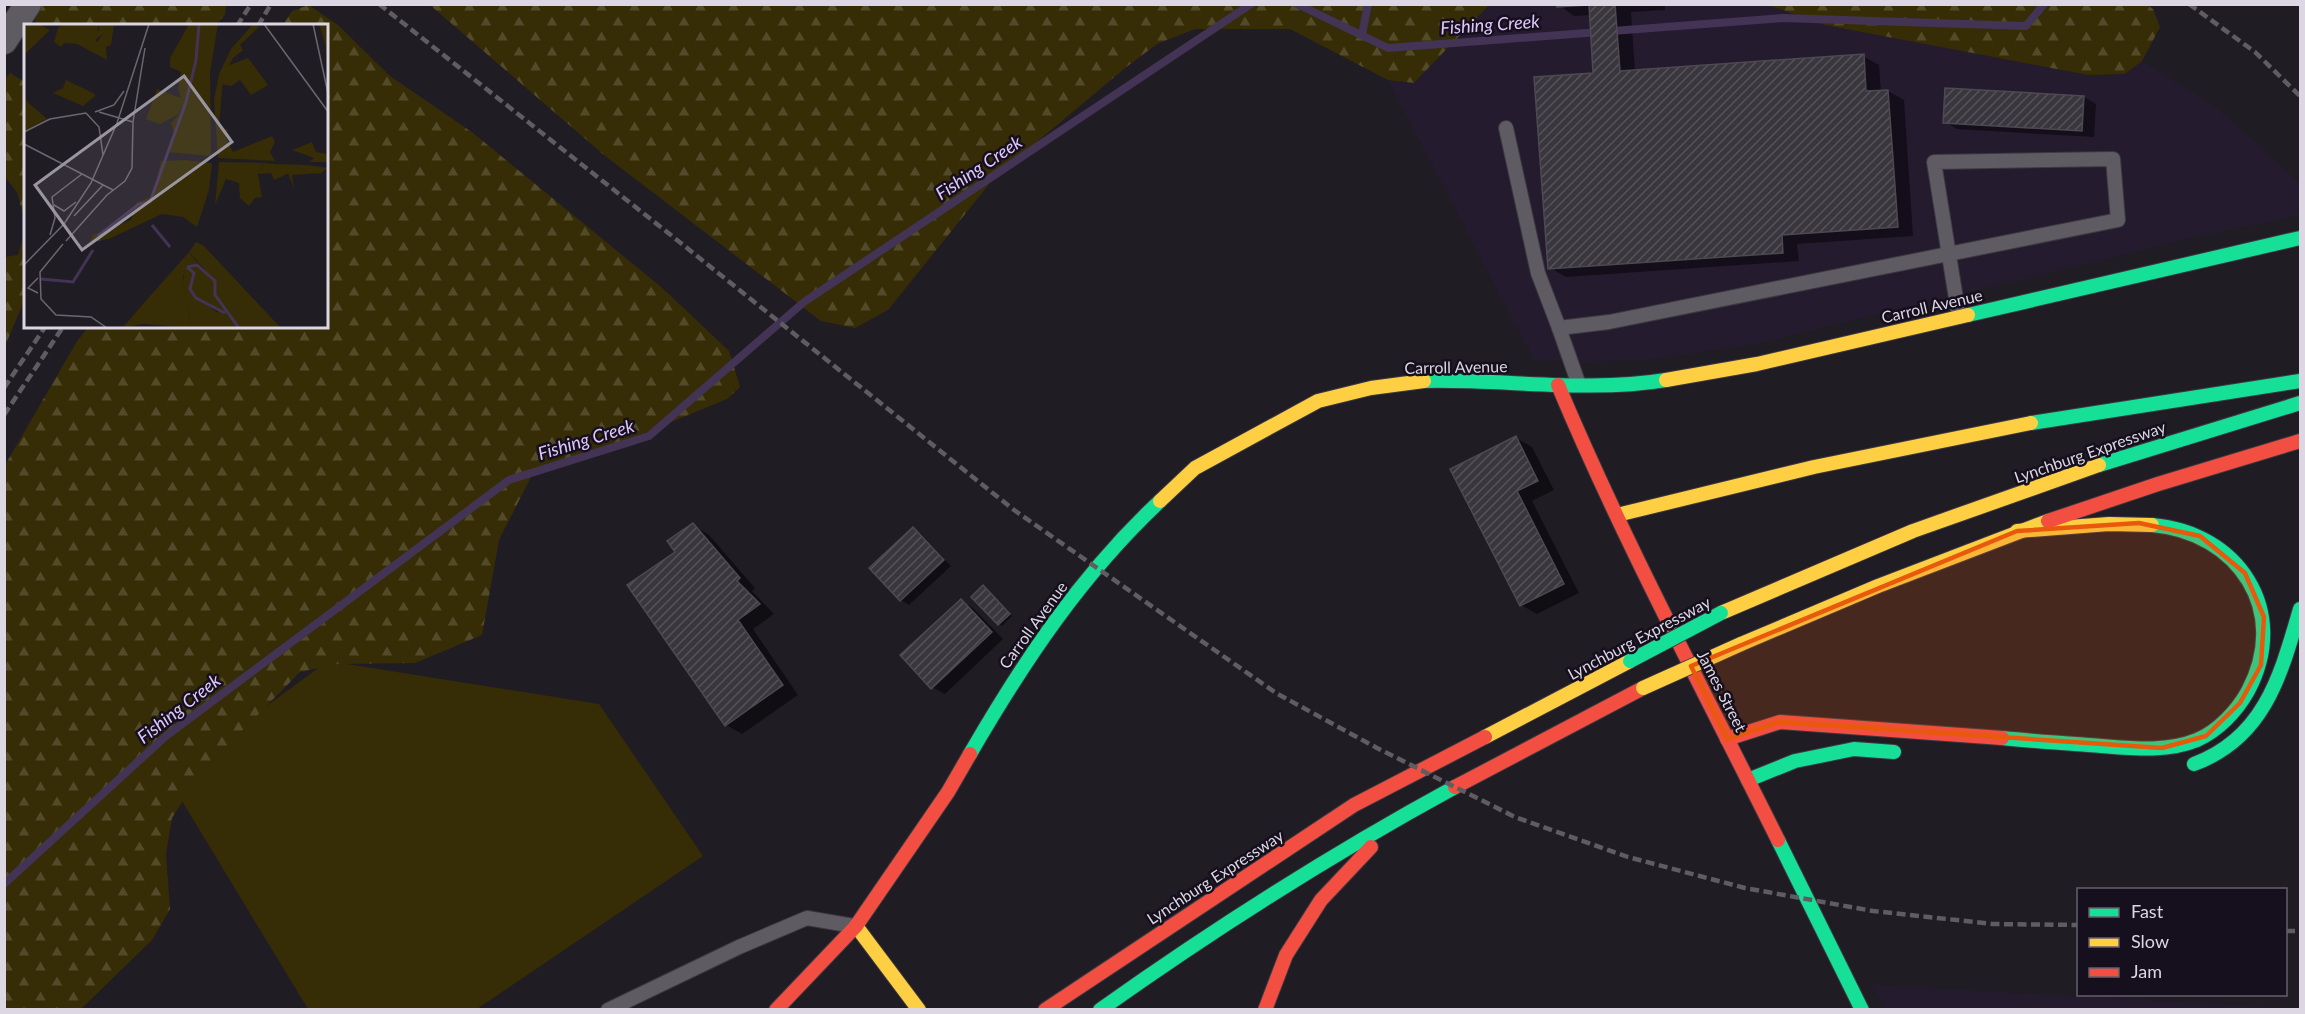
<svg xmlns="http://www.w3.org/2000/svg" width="2305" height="1014" font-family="Lato,sans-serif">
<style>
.built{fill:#251b2f}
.green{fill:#362c05}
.forest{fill:url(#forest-firs)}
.shadow{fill:#0007}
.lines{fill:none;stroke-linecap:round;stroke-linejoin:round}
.stream{stroke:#433355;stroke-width:8}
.building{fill:url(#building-hatch);stroke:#4d4951;stroke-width:1.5}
.lane-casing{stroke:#3c3940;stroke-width:16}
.street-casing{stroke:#3c3940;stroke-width:28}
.fast-casing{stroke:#3c3940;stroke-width:16}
.slow-casing{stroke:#3c3940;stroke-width:16}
.jam-casing{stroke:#3c3940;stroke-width:16}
.lane{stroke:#5e5b62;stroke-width:14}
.street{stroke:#5e5b62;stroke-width:26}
.fast{stroke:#16e098;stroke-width:14}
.slow{stroke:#ffcf43;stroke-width:14}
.jam{stroke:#f24e42;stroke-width:14}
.rail{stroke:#5f5c62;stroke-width:4.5;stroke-dasharray:9 4.5;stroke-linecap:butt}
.fast-bridge-casing{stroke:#3c3940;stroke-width:16;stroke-linecap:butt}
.slow-bridge-casing{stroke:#3c3940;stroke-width:16;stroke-linecap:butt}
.fast-bridge{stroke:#16e098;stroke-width:14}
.slow-bridge{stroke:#ffcf43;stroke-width:14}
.marked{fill:#e8590c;fill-opacity:0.2;stroke:#e8590c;stroke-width:4.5;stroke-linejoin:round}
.labels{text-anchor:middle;stroke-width:5;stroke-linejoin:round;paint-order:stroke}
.street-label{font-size:16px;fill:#dcd7e2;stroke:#160f1e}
.water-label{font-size:18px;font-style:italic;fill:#e0c8fd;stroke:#160f1e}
.inset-river{fill:none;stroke:#433355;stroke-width:3}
.inset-road{fill:none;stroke:#6b6770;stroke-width:1.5}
.view{fill:#9a96a0;fill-opacity:0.15;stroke:#9a96a0;stroke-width:3}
.inset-edge{fill:none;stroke:#dcd7e2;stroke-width:3}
</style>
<defs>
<pattern id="forest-firs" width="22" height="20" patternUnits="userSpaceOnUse" patternTransform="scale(1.5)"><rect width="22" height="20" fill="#362c05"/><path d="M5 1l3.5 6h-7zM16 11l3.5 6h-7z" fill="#524a29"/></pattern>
<pattern id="building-hatch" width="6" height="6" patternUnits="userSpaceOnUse" patternTransform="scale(1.5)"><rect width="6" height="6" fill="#3a363d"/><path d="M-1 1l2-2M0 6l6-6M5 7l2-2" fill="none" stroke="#565259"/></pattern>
</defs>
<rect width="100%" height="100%" fill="#201c24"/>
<g class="built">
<polygon points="1489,5 1768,5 1825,25 2088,75 2125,74 2142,61 2216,107 2300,183 2300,215 2186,239 1760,343 1655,359 1583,362 1534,360 1388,80 1414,83"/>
<polygon points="1873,985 2295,1009 1885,1009"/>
</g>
<polygon class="green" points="328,661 599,704 703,856 477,1009 308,1009 168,778"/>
<g class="forest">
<polygon points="39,5 226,5 225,15 215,25 34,26"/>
<polygon points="309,5 339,26 390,76 473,133 660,286 729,351 740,387 727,399 582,459 533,473 499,540 482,635 415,663 338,664 300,672 202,771 172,818 166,854 170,909 152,940 81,1009 5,1009 5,465 76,343 88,327 327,327 327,26 283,25 292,11"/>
<polygon points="430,5 1489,5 1414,83 1388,80 1290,29 1195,29 1157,44 1125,68 994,178 888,310 855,328 821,321 604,155"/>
<polygon points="1768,5 2147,5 2153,9 2160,27 2142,61 2125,74 2088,75 1825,25"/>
<polygon points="10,73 25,82 25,222 17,192 5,177 5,79"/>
<polygon points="25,232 25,299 5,346 5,257 18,255"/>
</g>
<g class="shadow">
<polygon points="1558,4 1665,4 1665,10 1631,12 1635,72 1863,56 1879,65 1881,92 1888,91 1904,100 1913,236 1797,244 1799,261 1566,277 1550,268 1595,74 1591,15 1574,16"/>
<polygon points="2084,97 2096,104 2094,137 1957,129 1945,122"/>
<polygon points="1516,438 1532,447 1554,490 1532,501 1579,593 1537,614 1521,605 1452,470"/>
<polygon points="693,525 709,535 755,588 752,591 774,614 753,629 798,695 742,734 726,725 677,552"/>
<polygon points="913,529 921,534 951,566 909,605 901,600 871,568"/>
<polygon points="987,589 1012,616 1002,626 999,624"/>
<polygon points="961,601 973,608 1003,639 945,694 932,687"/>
</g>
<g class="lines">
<g class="stream">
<polyline points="1297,4 1388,48 1783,18 2026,26 2044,4"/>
<polyline points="1362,35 1368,4"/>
<polyline points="4,884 166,736 509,480 649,436 804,302 1251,4"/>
</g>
</g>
<g class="building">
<polygon points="1556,4 1615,4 1620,71 1864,54 1866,91 1888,90 1898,227 1782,235 1783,253 1548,269 1534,77 1593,73 1589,5 1557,7"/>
<polygon points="1945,88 2084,96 2082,131 1943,123"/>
<polygon points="1516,436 1538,481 1517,491 1564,584 1520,606 1450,469"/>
<polygon points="693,523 740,578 737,581 760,604 738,620 783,685 725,726 627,585 675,552 667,541"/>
<polygon points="913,527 944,560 900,601 869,568"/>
<polygon points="983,585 1010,614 998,625 971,597"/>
<polygon points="961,599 992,632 931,689 900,655"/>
</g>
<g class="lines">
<g class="lane-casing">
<g id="lane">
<polyline points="1506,128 1538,273 1559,328 1609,322 2118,220 2113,159 1934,162 1959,317"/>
<polyline points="1559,328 1579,385"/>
<polyline points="608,1010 739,947 807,918 854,926"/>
</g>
</g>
<g class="street-casing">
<polyline id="street" points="4,41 28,4"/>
</g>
<g class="fast-casing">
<g id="fast">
<polyline points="1968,315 2300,238"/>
<path d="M1424,381C1505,379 1587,393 1666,380"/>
<polyline points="2031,423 2300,381"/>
<polyline points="2099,465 2300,403"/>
<path d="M2002,738C2031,741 2060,743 2088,745C2123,747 2163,754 2197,740C2218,731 2237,711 2248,691C2291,611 2238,532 2152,525"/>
<path d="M970,754C1024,661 1081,575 1160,501"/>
<path d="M2194,764C2265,738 2281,674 2300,609"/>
<polyline points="1748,780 1795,761 1854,749 1894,752"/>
<polyline points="1778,840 1862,1010"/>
<path d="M1100,1010C1214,929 1332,854 1455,787"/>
</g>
</g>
<g class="slow-casing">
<g id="slow">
<polyline points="1666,380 1757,364 1968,315"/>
<polyline points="1160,501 1195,468 1318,401 1371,388 1424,381"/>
<polyline points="1617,515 1814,467 2031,423"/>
<polyline points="2017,531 2109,524 2152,525"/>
<polyline points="1721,613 1913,531 2099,465"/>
<polyline points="1741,644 1878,586 2048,521"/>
<polyline points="1485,737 1630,661"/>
<polyline points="856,926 919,1010"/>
</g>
</g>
<g class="jam-casing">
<g id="jam">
<path d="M1558,385C1623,540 1703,689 1778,840"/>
<polyline points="2048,521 2158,484 2300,441"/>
<polyline points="1727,739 1780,722 2002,738"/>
<polyline points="1455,787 1643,688"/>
<polyline points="776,1010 856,926 948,792 970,754"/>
<polyline points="1045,1010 1354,805 1485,737"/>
<polyline points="1265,1010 1286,955 1321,900 1371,847"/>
</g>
</g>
<use href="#lane" class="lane"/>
<use href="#street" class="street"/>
<use href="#fast" class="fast"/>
<use href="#slow" class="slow"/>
<use href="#jam" class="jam"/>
<g class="rail">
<polyline points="379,4 667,232 1014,510 1276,693 1377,748 1515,817 1628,857 1745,888 1873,911 1993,924 2078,925"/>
<polyline points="2189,4 2255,52 2300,96"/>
<polyline points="237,26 251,4"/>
<polyline points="258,26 271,4"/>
<polyline points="4,388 45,327"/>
<polyline points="4,415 63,327"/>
<polyline points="2286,931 2300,931"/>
</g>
<g class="fast-bridge-casing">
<polyline id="fast-bridge" points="1630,661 1721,613"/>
</g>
<g class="slow-bridge-casing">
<polyline id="slow-bridge" points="1643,688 1741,644"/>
</g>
<use href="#fast-bridge" class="fast-bridge"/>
<use href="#slow-bridge" class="slow-bridge"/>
</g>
<path class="marked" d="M2139,523L2200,536L2245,573L2264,617L2261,665L2240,703L2206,736L2162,748L1780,722L1727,739L1691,666L2017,531Z"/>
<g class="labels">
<g class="street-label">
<text transform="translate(1932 306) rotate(-13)" y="6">Carroll Avenue</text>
<text transform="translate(1456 367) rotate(-1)" y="6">Carroll Avenue</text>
<text transform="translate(2090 452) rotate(-19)" y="6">Lynchburg Expressway</text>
<text transform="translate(1033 625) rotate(-54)" y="6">Carroll Avenue</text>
<text transform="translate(1639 638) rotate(-28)" y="6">Lynchburg Expressway</text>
<text transform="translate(1722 691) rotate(63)" y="6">James Street</text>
<text transform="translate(1215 877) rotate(-33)" y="6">Lynchburg Expressway</text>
</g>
<g class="water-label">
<text transform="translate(1490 25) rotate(-4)" y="6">Fishing Creek</text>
<text transform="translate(979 168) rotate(-34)" y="6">Fishing Creek</text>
<text transform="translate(586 440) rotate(-17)" y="6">Fishing Creek</text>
<text transform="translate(179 709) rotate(-38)" y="6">Fishing Creek</text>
</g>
</g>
<g transform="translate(24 24)">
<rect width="304" height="304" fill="#201c24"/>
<path d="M75,0H86L85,5L70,17L64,9L75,6ZM224,34L244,61L227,71L216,56L207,62L196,60L203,42ZM42,56L71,70V72L59,82L29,69L39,64ZM133,65L160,75L155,90L136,100L122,95ZM240,139L250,140L283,141L250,156L247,149L234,150ZM165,228L171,236L159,252L167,304L119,300L98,304Z" fill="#362c05"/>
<path d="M40,0H75L72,10L65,9L73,18L86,0H90L87,21L82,23L83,36L53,20L40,19L37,23L30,18L34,4ZM165,0H194L186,48L187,132L142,128L151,112L147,99L157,88L158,77L154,64L157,48L146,43V34ZM229,0L235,3L216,21L219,26L209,34L199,53L195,102L204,106L202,114L209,128L248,112L251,118L246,128L251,137L194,134L190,76L195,50L207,25ZM295,0L304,1V49L302,23ZM288,118L292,128L304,130V138H285L290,134L268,126ZM161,136L188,139L185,166L173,203L159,193L138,190L85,215L66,218L69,211L107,196L112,179L129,172L137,137ZM195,138L240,139L234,150L238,173L231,174L225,182L216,174L215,159L202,155L191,181ZM283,141L304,144L297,149L268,151L270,164L263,147ZM172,218L180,222L256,303L167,304L160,263L194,289L191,257L165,228Z" fill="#362c05"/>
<path d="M171,236L191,257L202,290L176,278L160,263V248Z" fill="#362c05"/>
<path d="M0,0H15L26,6L0,31ZM0,75L23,95L0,107Z" fill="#362c05"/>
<path class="inset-river" d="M128,201L146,223M75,217V211L115,180L126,178L162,78L172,36L175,0M163,243L173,241L191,257V271L215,304M163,243L170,249L166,265L172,274L201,289M17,255L49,258L69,226"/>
<path class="inset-road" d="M240,0L305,89M289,0L305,74M117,48L121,24M71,88L90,81L100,67M75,88L109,98M62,89L75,103L79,131M0,108L26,95L62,89M0,120L89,166M30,181L40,187L52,178M50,192L79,161M26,211L31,194L28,173L58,150M42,217L83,171L101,157L108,144L109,98L117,48M39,220L16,248L17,275L32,291L67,293L83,304M0,241L40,200L67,159L93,99L125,0M14,254L4,264L14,269"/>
<path class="view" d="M160,52L208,118L58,226L11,161Z"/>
<rect width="304" height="304" class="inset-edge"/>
</g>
<rect width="2305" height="1014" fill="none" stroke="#dcd7e2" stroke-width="12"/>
<rect x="2077" y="888" width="210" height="108" fill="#160f1e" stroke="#655f6c" stroke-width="1.5"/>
<rect x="2089" y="908" width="30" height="9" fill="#16e098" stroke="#655f6c" stroke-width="1.5"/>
<text x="2131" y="918" font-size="18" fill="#dcd7e2">Fast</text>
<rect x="2089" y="938" width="30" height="9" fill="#ffcf43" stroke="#655f6c" stroke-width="1.5"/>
<text x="2131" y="948" font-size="18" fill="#dcd7e2">Slow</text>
<rect x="2089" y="968" width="30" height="9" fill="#f24e42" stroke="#655f6c" stroke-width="1.5"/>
<text x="2131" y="978" font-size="18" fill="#dcd7e2">Jam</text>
</svg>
